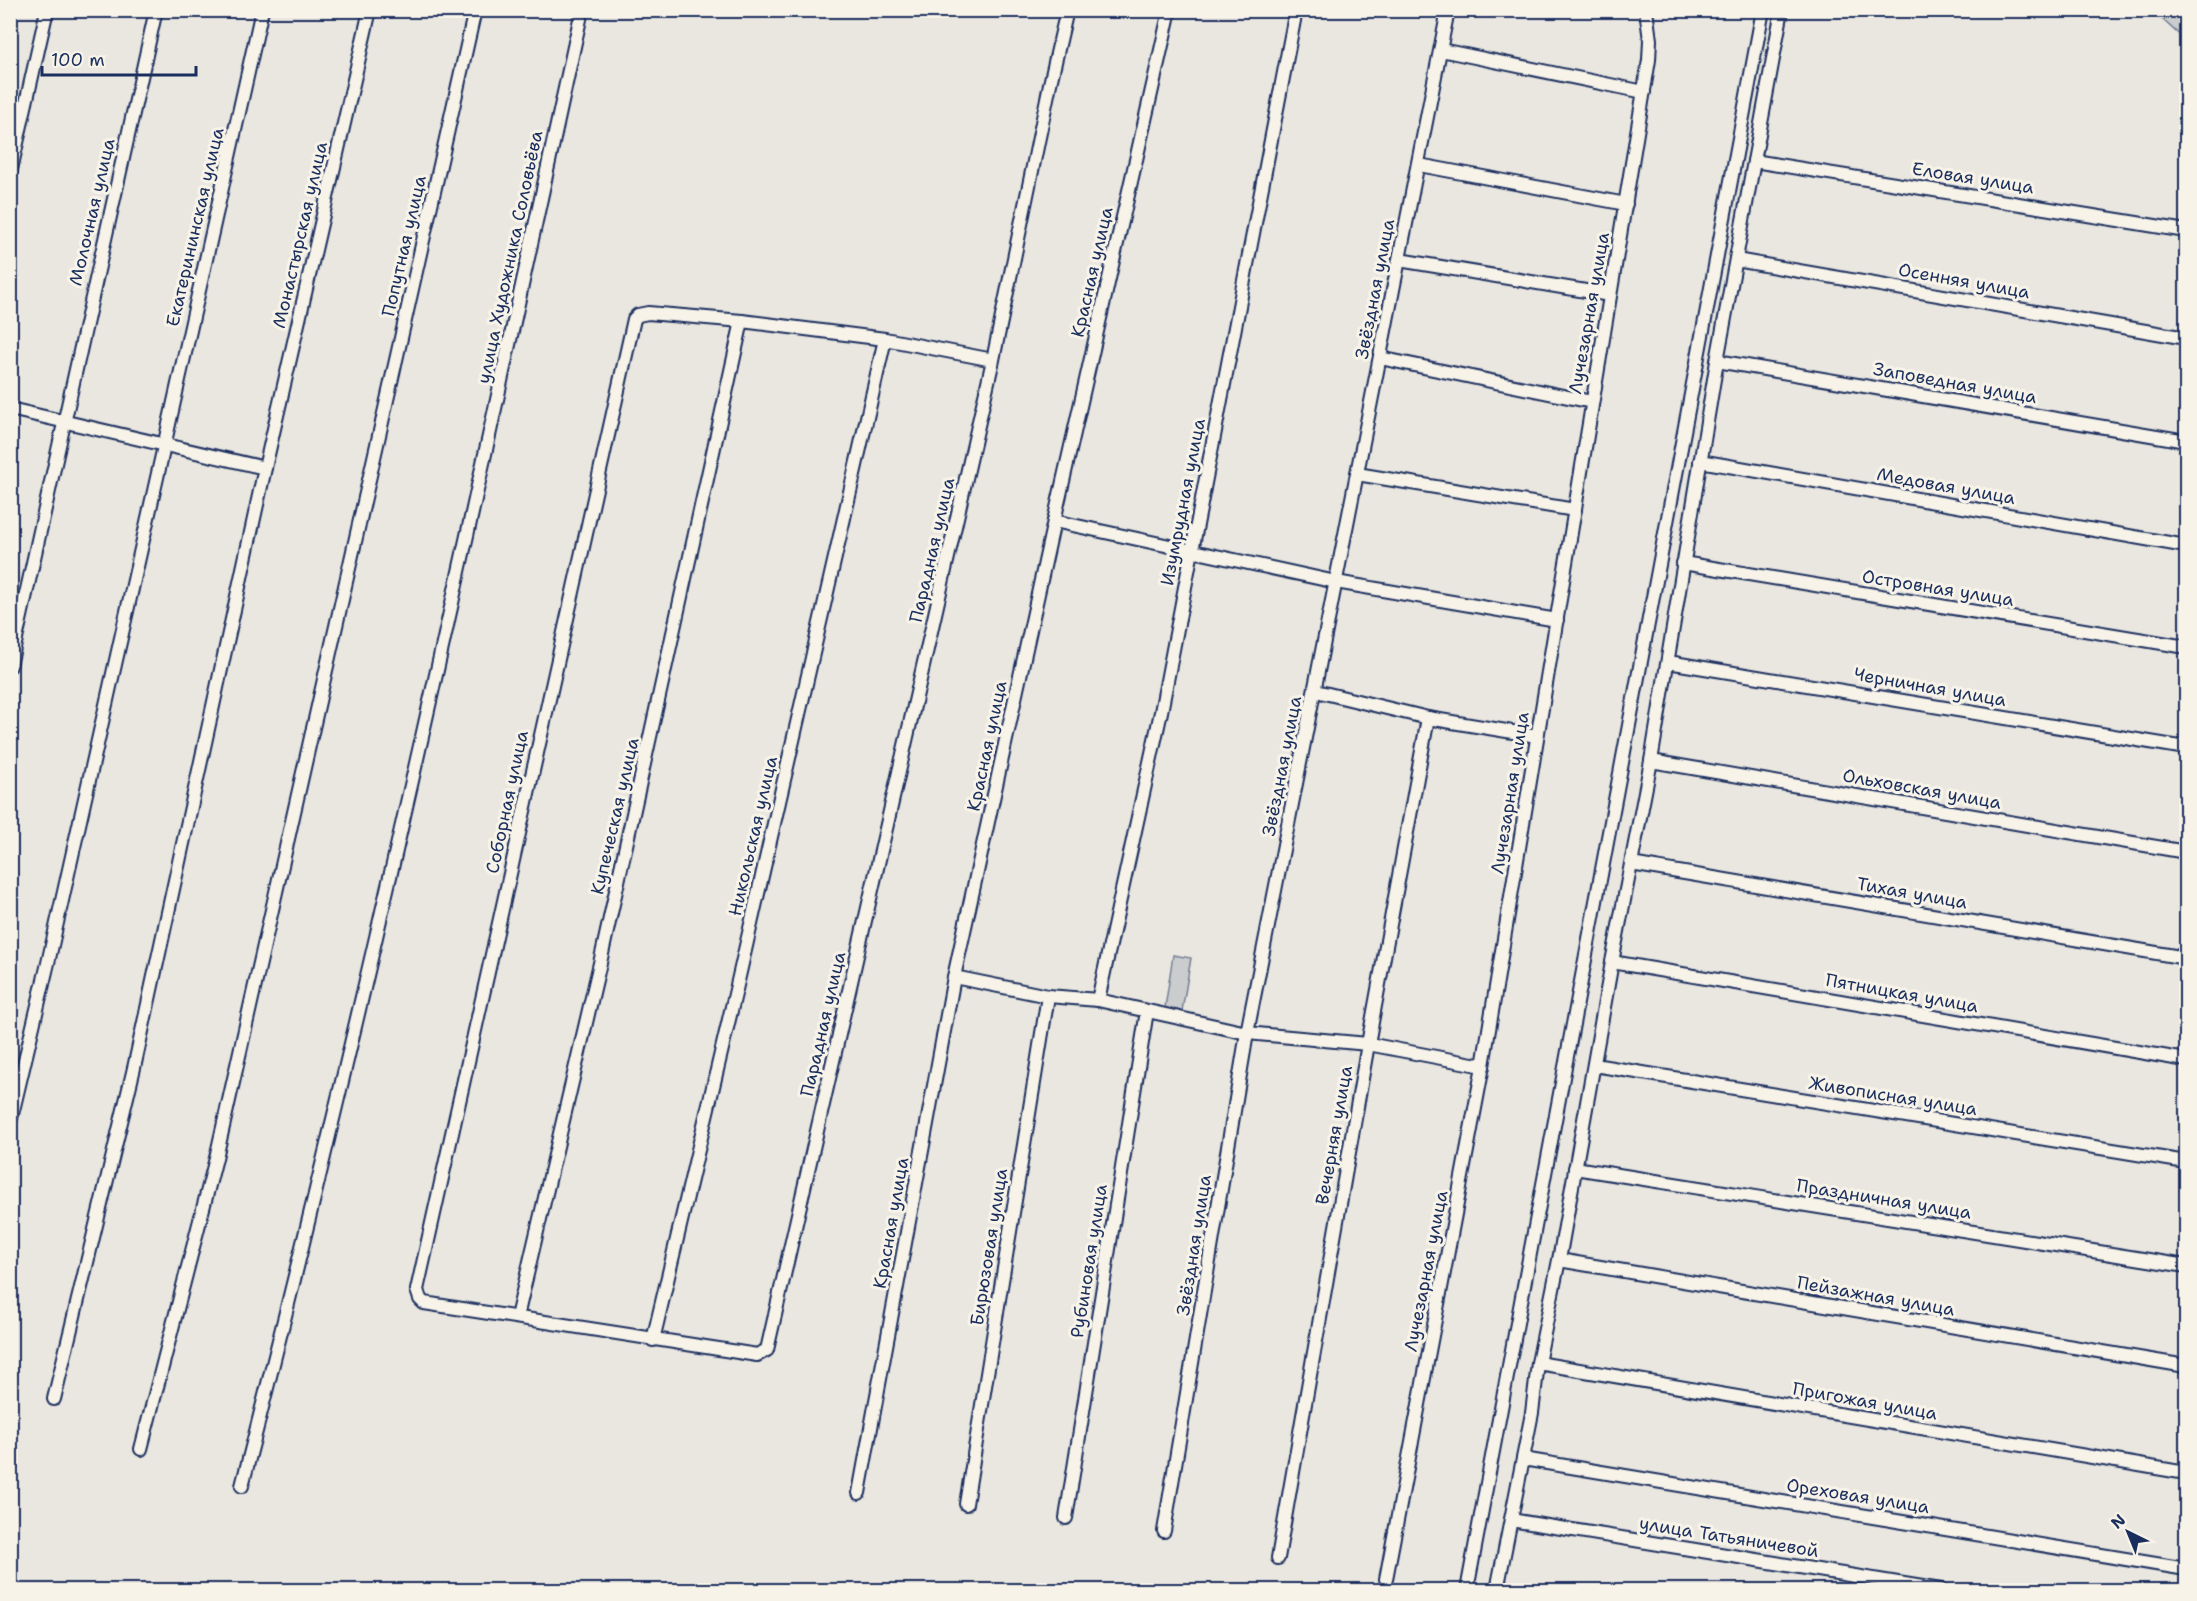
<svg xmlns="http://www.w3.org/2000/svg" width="2197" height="1601" font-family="'Shantell Sans',sans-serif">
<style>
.green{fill:#cbcccd;stroke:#737e96;stroke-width:1.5}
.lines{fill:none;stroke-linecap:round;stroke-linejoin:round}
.minor-casing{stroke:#1b2f5e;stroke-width:16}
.minor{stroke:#f7f3e8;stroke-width:12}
.labels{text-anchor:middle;stroke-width:6;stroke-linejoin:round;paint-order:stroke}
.street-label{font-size:18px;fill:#1b2f5e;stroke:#f7f3e8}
</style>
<rect width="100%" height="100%" fill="#eae7e0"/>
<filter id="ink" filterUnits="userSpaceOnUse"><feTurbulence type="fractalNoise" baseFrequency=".0167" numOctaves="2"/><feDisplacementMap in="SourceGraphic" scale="12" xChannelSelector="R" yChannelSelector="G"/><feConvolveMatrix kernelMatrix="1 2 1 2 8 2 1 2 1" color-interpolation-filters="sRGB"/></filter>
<g filter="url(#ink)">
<g class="green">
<polygon points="2159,11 2172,11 2186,24 2186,41 2162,19"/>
<polygon points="1173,955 1191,958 1182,1011 1165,1008"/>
</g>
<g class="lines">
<g class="minor-casing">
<g id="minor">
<polyline points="1441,50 1644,92"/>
<polyline points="1754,161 2186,231"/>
<polyline points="1419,165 1626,204"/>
<polyline points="10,174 47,10"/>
<polyline points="1399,260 1610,295"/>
<polyline points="1736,260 2186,338"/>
<polyline points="1380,358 1592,402"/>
<polyline points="993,360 885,339 742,321 648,313 638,315 634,319 417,1290 420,1299 424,1303 757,1355 767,1350 993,360 1050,84 1067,10"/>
<polyline points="1717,361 2186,441"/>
<polyline points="10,409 265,468"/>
<polyline points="1700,461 2186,546"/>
<polyline points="1357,474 1575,510"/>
<polyline points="1054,521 1336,582 1557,620"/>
<polyline points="1683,563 2186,647"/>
<polyline points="1668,662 2186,748"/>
<polyline points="10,666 156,10"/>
<polyline points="1316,691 1428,718 1537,736"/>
<polyline points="1651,761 2186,852"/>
<polyline points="1631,864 2186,958"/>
<polyline points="1612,962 2186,1060"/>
<polyline points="954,977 1048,996 1098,1000 1247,1033 1368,1044 1483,1066"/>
<polyline points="1098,1000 1161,712 1296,10"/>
<polyline points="1594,1065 2186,1162"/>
<polyline points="10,1123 48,963 262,10"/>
<polyline points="1575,1168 2186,1266"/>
<polyline points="1559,1260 2186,1366"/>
<polyline points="517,1317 600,963 742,321"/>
<polyline points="653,1340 735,994 885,339"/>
<polyline points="1538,1363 2186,1473"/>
<polyline points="54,1399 134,1068 265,468 370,10"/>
<polyline points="141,1449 216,1158 475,10"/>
<polyline points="1523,1459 2186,1569"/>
<path d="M242,1486C368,997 475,503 582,10"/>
<polyline points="859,1493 954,977 1054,521 1170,10"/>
<polyline points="966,1504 1048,996"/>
<polyline points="1066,1518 1147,1011"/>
<polyline points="1511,1520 1941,1590"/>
<polyline points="1164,1531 1247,1033 1448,10"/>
<polyline points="1278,1558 1368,1044 1428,718"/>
<polyline points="1386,1579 1483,1066 1649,60 1650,40 1646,10"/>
<polyline points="1467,1590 1763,10"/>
<polyline points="1497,1590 1532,1413 1538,1363 1559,1260 1612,962 1651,761 1717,361 1782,10"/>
</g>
</g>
<use href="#minor" class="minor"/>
</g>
</g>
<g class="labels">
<g class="street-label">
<text transform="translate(1973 178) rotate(9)" y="6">Еловая улица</text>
<text transform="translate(92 212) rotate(-77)" y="6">Молочная улица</text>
<text transform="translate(195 227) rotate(-77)" y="6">Екатерининская улица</text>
<text transform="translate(300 235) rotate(-77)" y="6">Монастырская улица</text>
<text transform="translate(404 246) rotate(-77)" y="6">Попутная улица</text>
<text transform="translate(510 257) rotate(-78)" y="6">улица Художника Соловьёва</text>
<text transform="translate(1092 272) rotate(-77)" y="6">Красная улица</text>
<text transform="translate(1964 281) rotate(10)" y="6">Осенняя улица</text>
<text transform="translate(1375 289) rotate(-79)" y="6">Звёздная улица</text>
<text transform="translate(1589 313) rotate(-80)" y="6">Лучезарная улица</text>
<text transform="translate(1955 383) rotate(10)" y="6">Заповедная улица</text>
<text transform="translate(1946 486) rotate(10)" y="6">Медовая улица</text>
<text transform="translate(1183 502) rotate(-79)" y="6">Изумрудная улица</text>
<text transform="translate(932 550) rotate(-77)" y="6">Парадная улица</text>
<text transform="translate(1938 588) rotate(9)" y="6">Островная улица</text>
<text transform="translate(1930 687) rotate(10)" y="6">Черничная улица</text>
<text transform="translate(987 746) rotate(-78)" y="6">Красная улица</text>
<text transform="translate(1282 766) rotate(-79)" y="6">Звёздная улица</text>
<text transform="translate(1922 789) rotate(10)" y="6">Ольховская улица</text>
<text transform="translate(1510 793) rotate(-81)" y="6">Лучезарная улица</text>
<text transform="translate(507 802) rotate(-78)" y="6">Соборная улица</text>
<text transform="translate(615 816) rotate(-77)" y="6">Купеческая улица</text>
<text transform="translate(753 836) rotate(-77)" y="6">Никольская улица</text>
<text transform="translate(1912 893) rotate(10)" y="6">Тихая улица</text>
<text transform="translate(1902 993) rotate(10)" y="6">Пятницкая улица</text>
<text transform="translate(823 1024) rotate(-77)" y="6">Парадная улица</text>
<text transform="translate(1893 1096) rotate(9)" y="6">Живописная улица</text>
<text transform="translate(1334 1135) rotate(-80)" y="6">Вечерняя улица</text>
<text transform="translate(1884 1199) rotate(9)" y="6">Праздничная улица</text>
<text transform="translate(891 1223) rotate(-80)" y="6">Красная улица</text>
<text transform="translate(1194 1245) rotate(-81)" y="6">Звёздная улица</text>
<text transform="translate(989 1247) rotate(-81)" y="6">Бирюзовая улица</text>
<text transform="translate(1089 1261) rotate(-81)" y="6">Рубиновая улица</text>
<text transform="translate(1426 1271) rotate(-79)" y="6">Лучезарная улица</text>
<text transform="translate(1876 1296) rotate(10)" y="6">Пейзажная улица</text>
<text transform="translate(1865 1401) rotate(10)" y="6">Пригожая улица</text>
<text transform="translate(1858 1496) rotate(9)" y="6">Ореховая улица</text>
<text transform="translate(1729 1537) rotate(9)" y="6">улица Татьяничевой</text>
</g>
</g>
<rect width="2197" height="1601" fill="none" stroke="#f7f3e8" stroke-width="36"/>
<rect x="18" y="18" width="2161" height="1565" fill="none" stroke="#1b2f5e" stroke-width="2" filter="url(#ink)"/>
<g transform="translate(2128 1532) rotate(317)" stroke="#f7f3e8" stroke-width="4.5" paint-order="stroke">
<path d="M0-4.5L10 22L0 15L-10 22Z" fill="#1b2f5e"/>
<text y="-9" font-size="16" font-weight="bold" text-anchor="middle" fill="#1b2f5e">N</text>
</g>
<path d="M42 66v9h154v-9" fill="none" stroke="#1b2f5e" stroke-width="3"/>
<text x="51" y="66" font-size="18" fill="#1b2f5e" stroke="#f7f3e8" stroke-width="4.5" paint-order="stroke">100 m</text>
</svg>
